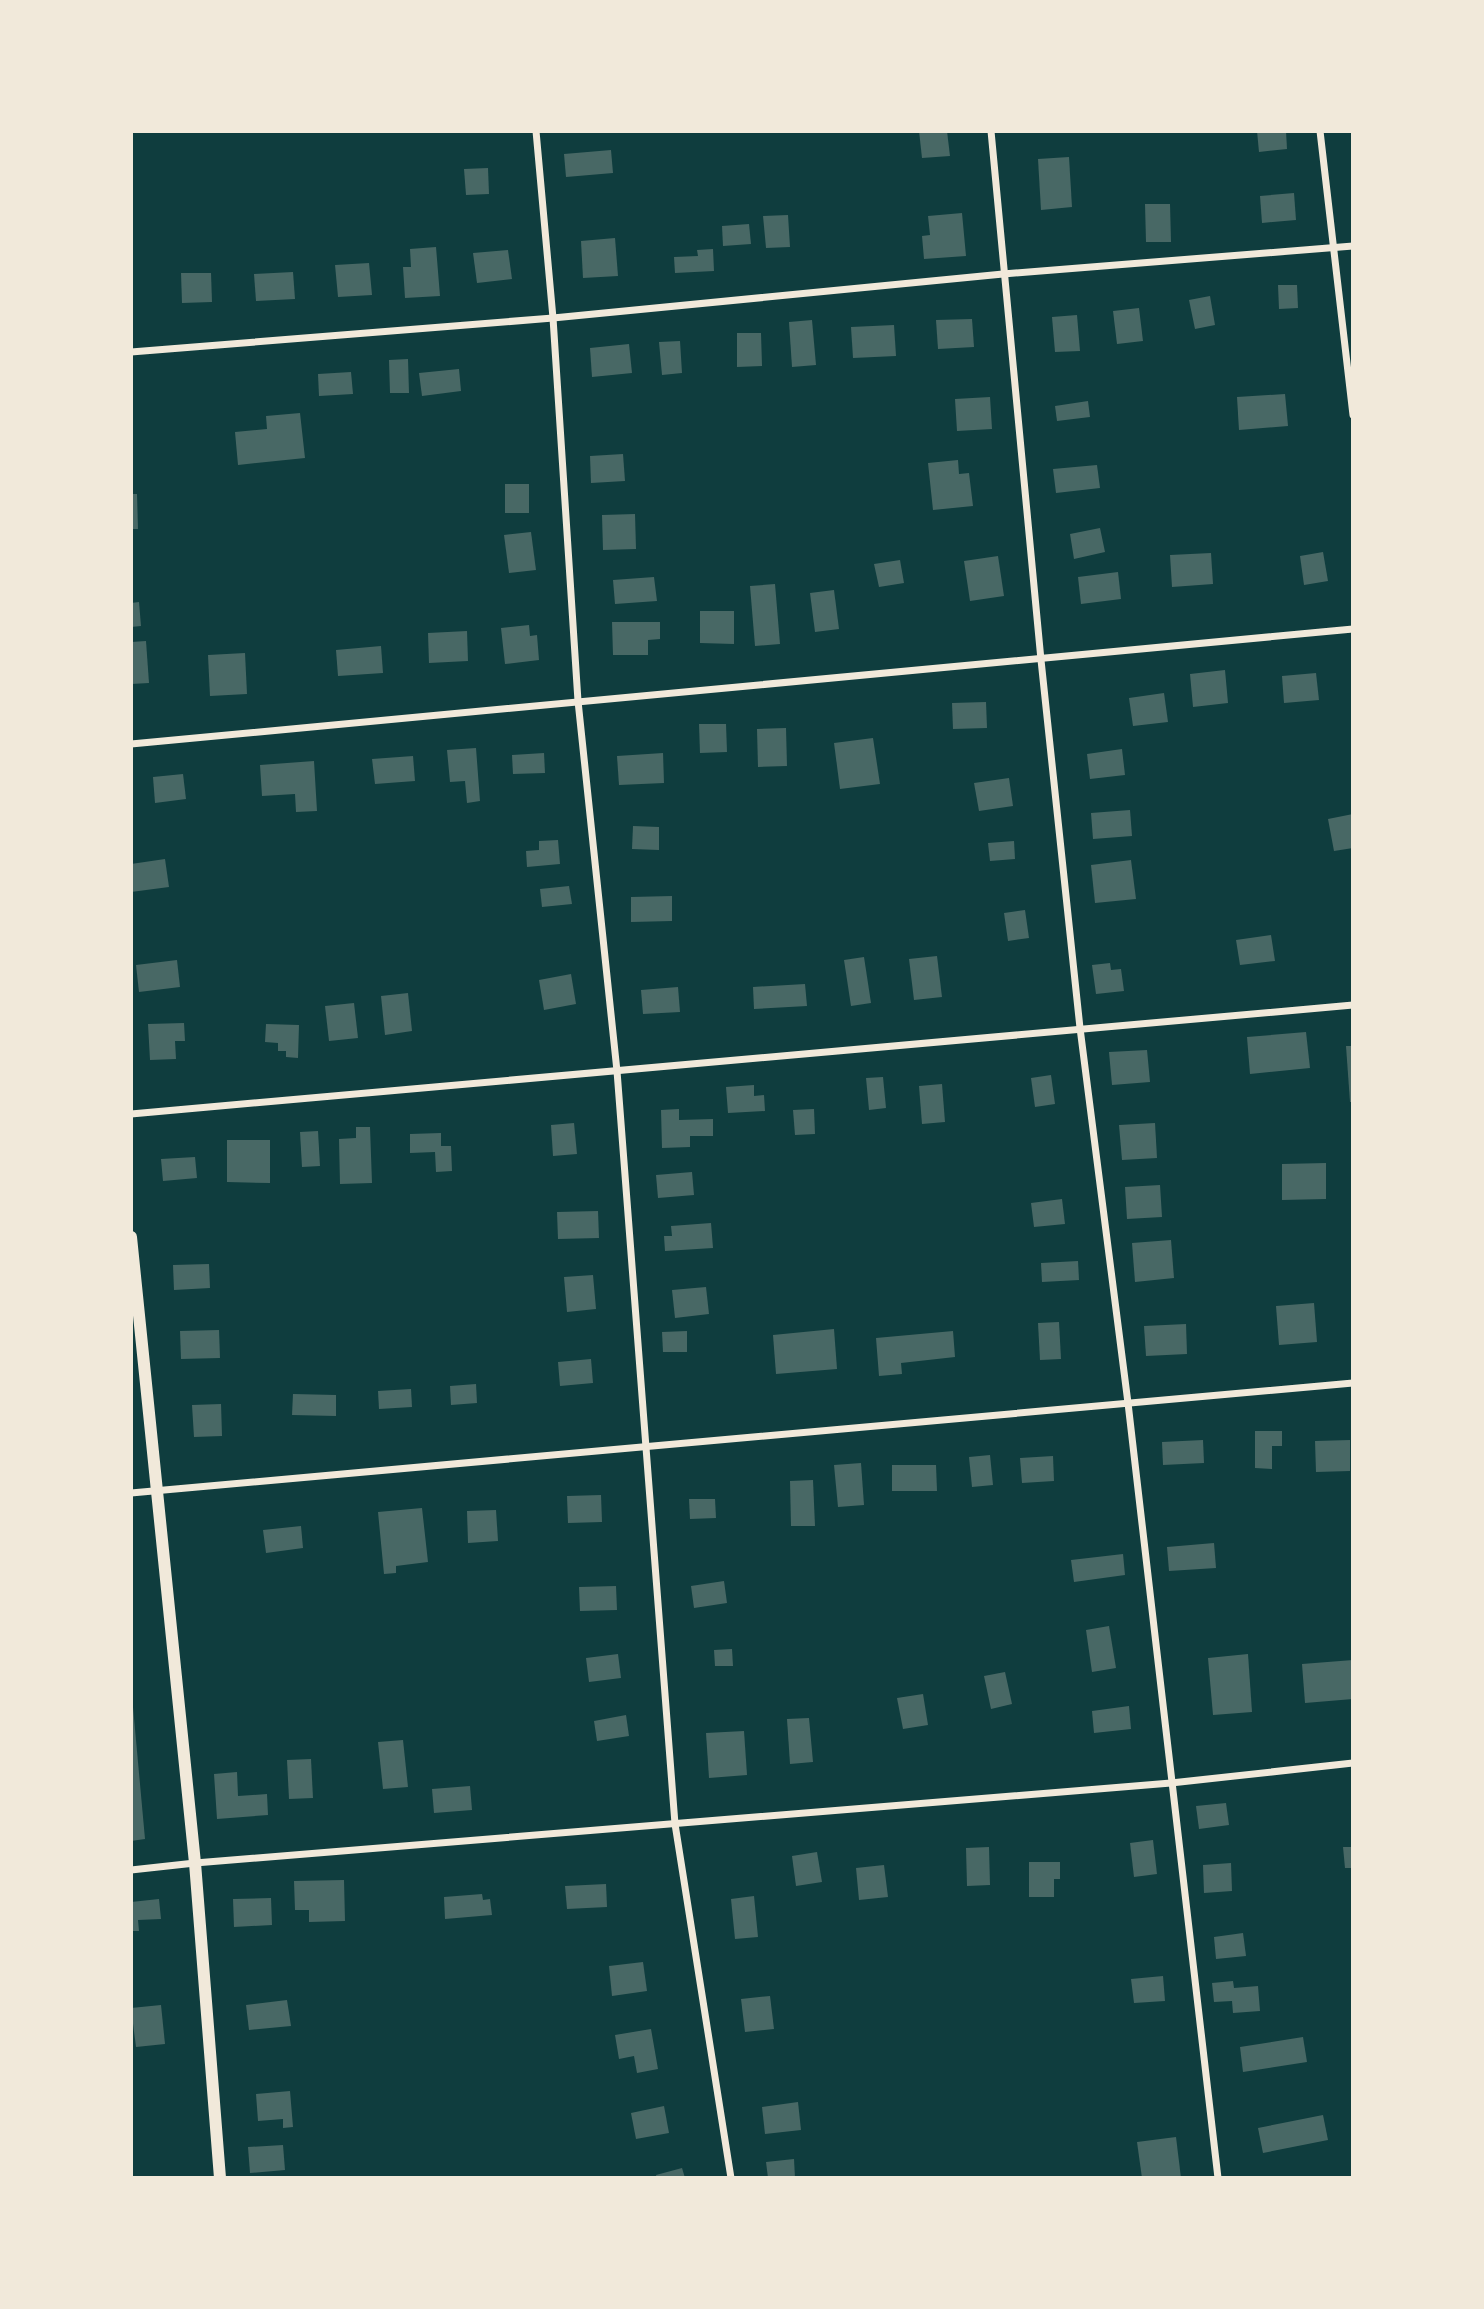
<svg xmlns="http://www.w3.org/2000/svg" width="1484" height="2309" font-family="Manrope,sans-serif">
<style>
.building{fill:#486865}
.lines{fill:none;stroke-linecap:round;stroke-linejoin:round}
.minor{stroke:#f1e9da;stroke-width:7}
.tertiary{stroke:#f1e9da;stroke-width:12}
</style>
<rect width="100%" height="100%" fill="#0f3d3e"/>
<g class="building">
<polygon points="919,131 947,131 950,156 922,158"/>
<polygon points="1257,131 1286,131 1287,149 1259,152"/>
<polygon points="611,150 613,173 566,177 564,154"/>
<polygon points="1069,157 1072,207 1041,210 1038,159"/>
<polygon points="488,168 489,194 466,195 464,169"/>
<polygon points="1294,193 1296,220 1262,223 1260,196"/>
<polygon points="1145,204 1170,204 1171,242 1146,242"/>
<polygon points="962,213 966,256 924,259 922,236 930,235 928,216"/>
<polygon points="788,215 790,247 766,248 763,216"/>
<polygon points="749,224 751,244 723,246 722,226"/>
<polygon points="615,238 618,276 583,278 581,241"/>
<polygon points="436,247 440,296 405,298 403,267 411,267 410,249"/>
<polygon points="713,249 714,271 675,273 674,257 698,256 697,250"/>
<polygon points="508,250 512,279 477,283 473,253"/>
<polygon points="369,263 372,295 338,297 335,265"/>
<polygon points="293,272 295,299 256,301 254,274"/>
<polygon points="181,273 211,273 212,302 182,303"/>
<polygon points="1278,285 1297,285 1298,308 1279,309"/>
<polygon points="1210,296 1215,325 1195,329 1189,300"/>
<polygon points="1139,308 1143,341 1117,344 1113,311"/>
<polygon points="1077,315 1080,351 1055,352 1052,317"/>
<polygon points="972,319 974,347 938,349 936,320"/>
<polygon points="812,320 816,365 792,367 789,322"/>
<polygon points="894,325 896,356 853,358 851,327"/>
<polygon points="737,333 761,333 762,366 737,367"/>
<polygon points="680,341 682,373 662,375 659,342"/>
<polygon points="629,344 632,373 592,377 590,348"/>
<polygon points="408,359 409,393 390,393 389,360"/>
<polygon points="459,369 461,391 422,396 419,373"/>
<polygon points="351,372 353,394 319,396 318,374"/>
<polygon points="1285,394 1288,426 1239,430 1237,397"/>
<polygon points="990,397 992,429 957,431 955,399"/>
<polygon points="1088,401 1090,417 1057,421 1055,406"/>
<polygon points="300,413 305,458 238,465 235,432 267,429 266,416"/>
<polygon points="623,454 625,481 591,483 590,456"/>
<polygon points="958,460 959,474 969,473 973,506 933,510 928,463"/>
<polygon points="1097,465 1100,488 1056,493 1053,469"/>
<rect x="505" y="484" width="24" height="29"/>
<polygon points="131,494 137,494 138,529 131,529"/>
<polygon points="635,514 636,549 603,550 602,515"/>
<polygon points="1100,528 1105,552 1074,559 1070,534"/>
<polygon points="531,532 536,570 509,573 504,535"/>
<polygon points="1323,552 1328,581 1304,585 1300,556"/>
<polygon points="1211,553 1213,584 1172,587 1170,555"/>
<polygon points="998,556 1004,596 970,601 964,561"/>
<polygon points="900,560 904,583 879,587 874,564"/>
<polygon points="1118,572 1121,599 1081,604 1078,577"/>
<polygon points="654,577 657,601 615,604 613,580"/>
<polygon points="775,584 780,644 755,646 750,586"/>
<polygon points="834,590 839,629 815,632 810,593"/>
<polygon points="139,602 141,626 131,627 131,603"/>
<polygon points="700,611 734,611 734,644 700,643"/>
<polygon points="612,622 660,622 660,639 648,640 648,655 613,655"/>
<polygon points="529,625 530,636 537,635 539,660 505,664 501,628"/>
<polygon points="467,631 468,661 429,663 428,633"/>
<polygon points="146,641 149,683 131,684 131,642"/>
<polygon points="381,646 383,673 338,676 336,650"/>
<polygon points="245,653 247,694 210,696 208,655"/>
<polygon points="1225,670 1228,703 1193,707 1190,674"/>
<polygon points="1316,673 1319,700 1284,703 1282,676"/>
<polygon points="1164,693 1168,722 1133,726 1129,698"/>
<polygon points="986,702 987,728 953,729 952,703"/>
<polygon points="699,724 726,724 727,752 700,753"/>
<polygon points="786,728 787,766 758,767 757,729"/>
<polygon points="873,738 880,784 840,789 834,743"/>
<polygon points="476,748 480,801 467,803 465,781 450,782 447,750"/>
<polygon points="1122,749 1125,775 1090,779 1087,754"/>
<polygon points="544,753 545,773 513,774 512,755"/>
<polygon points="663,753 664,783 619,785 617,756"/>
<polygon points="413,756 415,781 375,784 372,759"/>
<polygon points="314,761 317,811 296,812 295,794 262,796 260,765"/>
<polygon points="183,774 186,799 155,803 153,777"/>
<polygon points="1009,778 1013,806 979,811 974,783"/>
<polygon points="1130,810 1132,836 1093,839 1091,813"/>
<polygon points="1353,814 1353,848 1334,851 1328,819"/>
<polygon points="633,826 659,827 659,850 632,849"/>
<polygon points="558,840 560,864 527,867 526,851 539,850 539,841"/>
<polygon points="1014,841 1015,859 990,861 988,843"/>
<polygon points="165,859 169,887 131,892 131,864"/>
<polygon points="1131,860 1136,899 1095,903 1091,865"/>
<polygon points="569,886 572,904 542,907 540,889"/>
<polygon points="672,896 672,921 631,922 631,897"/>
<polygon points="1025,910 1029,938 1008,941 1004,913"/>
<polygon points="1271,935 1275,961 1240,965 1236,940"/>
<polygon points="937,956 942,997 914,1000 909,959"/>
<polygon points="864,957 871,1003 851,1006 844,960"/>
<polygon points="177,960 180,987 139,992 136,965"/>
<polygon points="1110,963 1111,970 1121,969 1124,991 1096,994 1092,965"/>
<polygon points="571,974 576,1004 544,1010 539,980"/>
<polygon points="805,984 807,1006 754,1009 753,987"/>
<polygon points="678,987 680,1012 643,1014 641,990"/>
<polygon points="408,993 412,1031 385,1035 381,996"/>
<polygon points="354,1003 358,1038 329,1041 325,1006"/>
<polygon points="184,1023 185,1041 175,1041 176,1059 150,1060 148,1024"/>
<polygon points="266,1024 299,1025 298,1058 286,1057 286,1051 278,1051 278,1043 265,1042"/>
<polygon points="1306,1032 1310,1068 1250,1074 1247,1037"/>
<polygon points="1346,1046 1353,1046 1353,1102 1350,1102"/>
<polygon points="1147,1050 1150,1082 1112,1085 1109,1052"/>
<polygon points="1051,1075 1055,1104 1035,1107 1031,1078"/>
<polygon points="883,1077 886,1108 869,1110 866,1078"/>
<polygon points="942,1084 945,1122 922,1124 919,1086"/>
<polygon points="754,1085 754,1096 764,1095 765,1111 728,1113 726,1087"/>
<polygon points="679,1109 679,1120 713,1119 713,1136 690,1136 690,1147 662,1148 661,1110"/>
<polygon points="814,1109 815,1134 795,1135 793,1110"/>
<polygon points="574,1123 577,1154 553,1156 551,1125"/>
<polygon points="1155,1123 1157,1158 1122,1160 1119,1125"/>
<polygon points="356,1127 370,1127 372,1183 340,1184 339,1139 356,1138"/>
<polygon points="318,1131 320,1166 302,1167 300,1132"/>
<polygon points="441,1133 441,1146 451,1146 452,1171 436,1172 435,1152 410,1153 410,1134"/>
<polygon points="227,1140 270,1140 270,1183 227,1182"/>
<polygon points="195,1157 197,1178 163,1181 161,1159"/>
<polygon points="1326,1163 1326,1199 1282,1200 1282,1164"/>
<polygon points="692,1172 694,1195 658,1198 656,1175"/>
<polygon points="1160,1185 1162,1217 1127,1219 1125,1187"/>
<polygon points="1062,1199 1065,1224 1034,1227 1031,1203"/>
<polygon points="598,1211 599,1238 558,1239 557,1212"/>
<polygon points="711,1223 713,1248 665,1251 664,1236 672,1236 671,1226"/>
<polygon points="1171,1240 1174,1278 1135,1282 1132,1243"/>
<polygon points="1078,1261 1079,1280 1042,1282 1041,1263"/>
<polygon points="209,1264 210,1288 174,1290 173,1265"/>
<polygon points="593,1275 596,1309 567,1312 564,1277"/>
<polygon points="706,1287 709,1314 675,1318 672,1290"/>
<polygon points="1314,1303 1317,1342 1279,1345 1276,1306"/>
<polygon points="1059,1322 1061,1359 1040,1360 1038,1323"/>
<polygon points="1186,1324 1187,1354 1146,1356 1144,1326"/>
<polygon points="834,1329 837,1369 776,1374 773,1335"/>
<polygon points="219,1330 220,1358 181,1359 180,1331"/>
<polygon points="687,1331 687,1352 663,1352 662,1332"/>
<polygon points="953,1331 955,1357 901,1363 902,1374 879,1376 876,1338"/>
<polygon points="591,1359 593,1383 560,1386 558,1362"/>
<polygon points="476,1384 477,1403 451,1405 450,1386"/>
<polygon points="411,1389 412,1407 379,1409 378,1391"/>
<polygon points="293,1394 336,1395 336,1416 292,1415"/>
<polygon points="221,1404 222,1436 194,1437 192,1405"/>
<polygon points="1255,1431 1282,1431 1282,1446 1272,1446 1272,1469 1255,1468"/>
<polygon points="1203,1440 1204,1463 1163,1465 1162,1442"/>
<polygon points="1350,1440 1350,1471 1316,1472 1315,1441"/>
<polygon points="990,1455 993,1485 972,1487 969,1457"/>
<polygon points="1053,1456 1054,1481 1022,1483 1020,1458"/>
<polygon points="861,1463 864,1505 838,1507 834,1465"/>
<polygon points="892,1465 936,1465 937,1491 892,1491"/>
<polygon points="813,1480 815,1526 791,1526 790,1481"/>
<polygon points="601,1495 602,1522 568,1523 567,1496"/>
<polygon points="689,1499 715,1499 716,1518 690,1519"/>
<polygon points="422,1508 428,1562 396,1566 396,1573 384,1574 378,1512"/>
<polygon points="496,1510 498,1541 468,1543 467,1511"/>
<polygon points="301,1526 303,1548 266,1553 263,1530"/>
<polygon points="1214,1543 1216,1568 1169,1571 1167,1547"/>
<polygon points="1123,1554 1125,1575 1074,1582 1071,1560"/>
<polygon points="724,1581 727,1603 694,1608 691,1586"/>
<polygon points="616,1586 617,1610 580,1611 579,1587"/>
<polygon points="1109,1626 1116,1668 1092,1672 1086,1630"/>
<polygon points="732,1649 733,1666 715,1666 714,1650"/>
<polygon points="618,1654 621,1678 589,1682 586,1658"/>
<polygon points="1248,1654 1252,1712 1213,1715 1208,1658"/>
<polygon points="1353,1660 1353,1699 1305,1703 1302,1664"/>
<polygon points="1005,1672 1012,1704 991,1709 984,1676"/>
<polygon points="923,1694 928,1725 903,1729 897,1698"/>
<polygon points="1129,1706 1131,1729 1094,1733 1092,1711"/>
<polygon points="131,1707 133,1707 145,1839 131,1841"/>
<polygon points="626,1715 629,1736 597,1741 594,1721"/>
<polygon points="809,1718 813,1762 790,1764 787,1719"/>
<polygon points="744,1731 747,1775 709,1778 706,1733"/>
<polygon points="403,1740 408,1787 383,1789 378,1742"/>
<polygon points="311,1759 313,1798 289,1799 287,1760"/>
<polygon points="237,1772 238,1796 267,1794 268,1815 217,1819 214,1774"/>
<polygon points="470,1786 472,1810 434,1813 432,1789"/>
<polygon points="1226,1803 1229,1825 1199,1829 1196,1806"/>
<polygon points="1153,1840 1157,1874 1134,1877 1130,1843"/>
<polygon points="989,1847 990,1885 967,1886 966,1848"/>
<polygon points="1343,1847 1353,1847 1353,1868 1345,1868"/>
<polygon points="817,1852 822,1882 796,1886 792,1856"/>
<polygon points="1029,1862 1060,1862 1060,1879 1054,1879 1054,1897 1029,1897"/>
<polygon points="1231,1863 1232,1891 1204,1893 1203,1865"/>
<polygon points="884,1865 888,1897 859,1900 856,1868"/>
<polygon points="344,1880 345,1921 309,1922 309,1910 295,1910 294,1881"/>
<polygon points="606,1884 607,1907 567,1909 565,1886"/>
<polygon points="482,1894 483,1900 490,1899 492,1915 445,1919 444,1897"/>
<polygon points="754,1896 758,1937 735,1939 731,1899"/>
<polygon points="271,1898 272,1925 234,1927 233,1899"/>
<polygon points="159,1899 161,1919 138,1920 139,1931 131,1931 131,1902"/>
<polygon points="1243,1933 1246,1956 1216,1959 1214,1937"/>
<polygon points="643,1962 647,1991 612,1996 609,1966"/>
<polygon points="1163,1976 1165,2001 1134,2003 1131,1979"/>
<polygon points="1233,1981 1234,1988 1258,1986 1260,2011 1233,2013 1232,2001 1214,2002 1212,1983"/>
<polygon points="770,1996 774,2029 745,2032 741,1999"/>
<polygon points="287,2000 291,2026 249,2030 246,2005"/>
<polygon points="161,2005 165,2044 136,2047 131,2008"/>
<polygon points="651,2029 658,2069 637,2073 634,2056 619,2059 615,2035"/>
<polygon points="1303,2037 1307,2062 1243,2072 1240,2047"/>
<polygon points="290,2091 293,2127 283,2128 283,2119 258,2121 256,2094"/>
<polygon points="798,2102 801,2130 765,2134 762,2107"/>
<polygon points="664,2106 669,2133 636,2139 631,2113"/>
<polygon points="1323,2115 1328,2140 1263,2153 1258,2128"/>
<polygon points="1176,2137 1181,2178 1142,2178 1137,2142"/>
<polygon points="283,2145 285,2170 250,2173 248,2147"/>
<polygon points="794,2159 795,2178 768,2178 766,2162"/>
<polygon points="682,2168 685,2178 657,2178 656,2175"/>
</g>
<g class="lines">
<g class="minor">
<polyline points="536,131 553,318 578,701 617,1071 675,1824 731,2178"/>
<polyline points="991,131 1041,660 1080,1028 1128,1403 1218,2178"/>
<polyline points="1320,131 1353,415"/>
<polyline points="131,352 553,318 1003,274 1353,246"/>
<polyline points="131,744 1353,629"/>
<polyline points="131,1114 1353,1005"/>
<polyline points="131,1493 1353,1383"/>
<polyline points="131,1870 195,1863 1171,1783 1353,1763"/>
</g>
<polyline class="tertiary" points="131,1237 195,1863 220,2178"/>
</g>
<rect width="1484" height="2309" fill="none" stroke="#f1e9da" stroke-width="266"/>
</svg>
